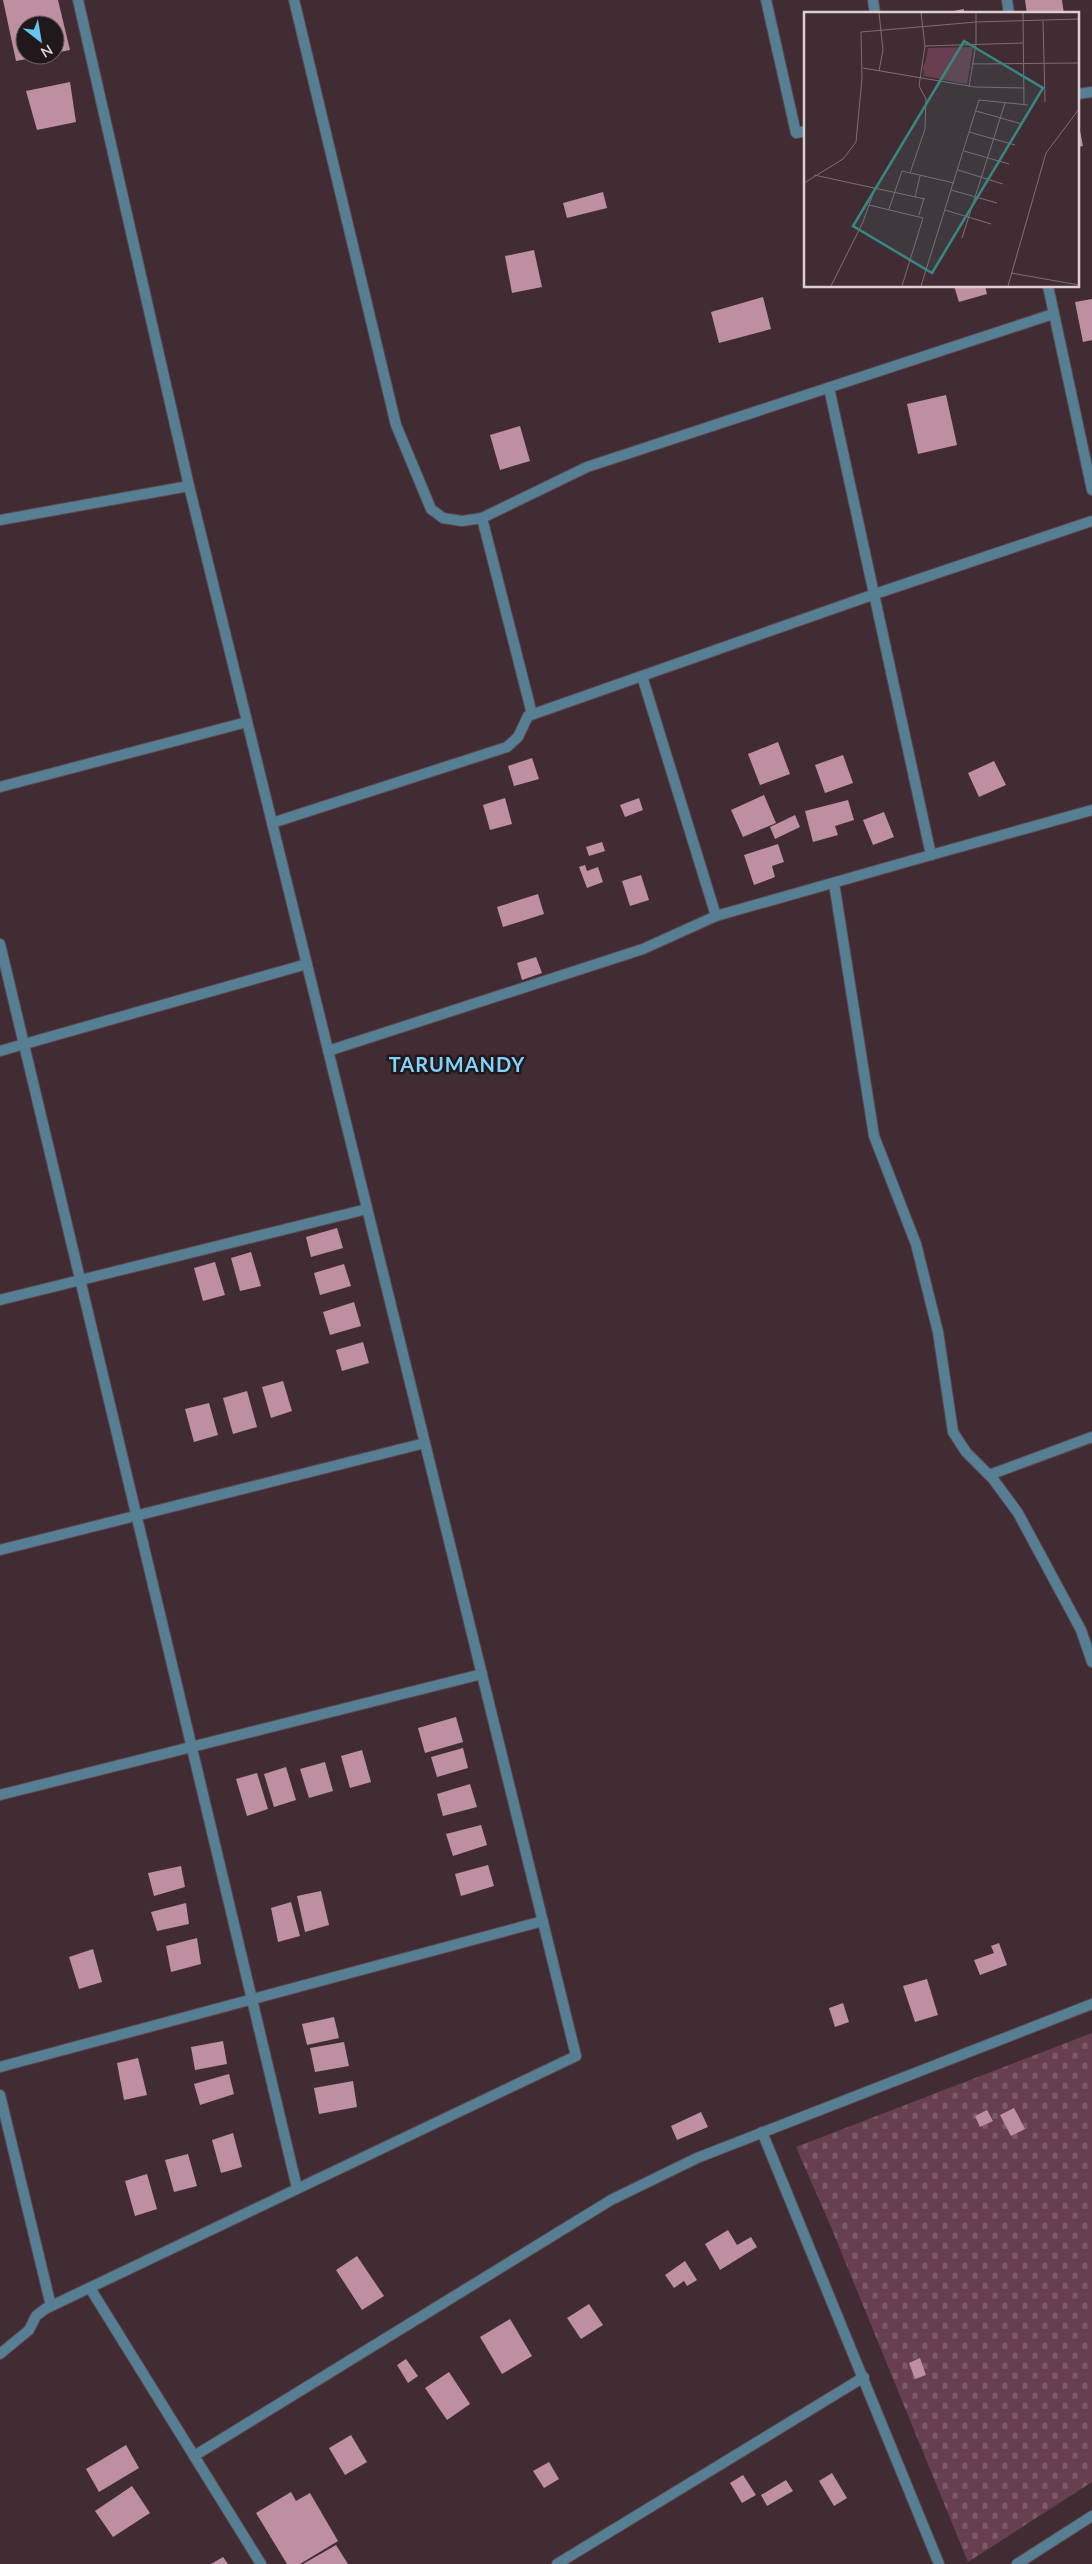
<svg xmlns="http://www.w3.org/2000/svg" width="1092" height="2564" font-family="Lato,sans-serif">
<style>
.cemetery{fill:url(#cemetery-stones)}
.building{fill:#bd8fa1}
.lines{fill:none;stroke-linecap:round;stroke-linejoin:round}
.service-casing{stroke:#5d4951;stroke-width:12}
.minor-casing{stroke:#5d4951;stroke-width:12}
.service{stroke:#567f93;stroke-width:10}
.minor{stroke:#567f93;stroke-width:10}
.labels{text-anchor:middle;stroke-width:5;stroke-linejoin:round;paint-order:stroke}
.district-label{font-size:20px;font-weight:bold;letter-spacing:1px;fill:#7fd4fd;stroke:#21181b}
.inset-road{fill:none;stroke:#7f6d74;stroke-width:1}
.view{fill:#388882;fill-opacity:0.15;stroke:#388882;stroke-width:2.5}
.inset-edge{fill:none;stroke:#dcced3;stroke-width:2.5}
</style>
<defs>
<pattern id="cemetery-stones" width="16" height="16" patternUnits="userSpaceOnUse" patternTransform="scale(1.25)"><rect width="16" height="16" fill="#673f50"/><path d="M2 7V4a2 2 0 0 1 4 0v3zM10 15v-3a2 2 0 0 1 4 0v3z" fill="#7c5a68"/></pattern>
</defs>
<rect width="100%" height="100%" fill="#412c34"/>
<polygon class="cemetery" points="1092,2033 1092,2482 968,2562 831,2227 796,2147"/>
<g class="building">
<polygon points="3,0 58,0 70,50 55,53 55,25 25,25 25,55 43,56 16,61"/>
<polygon points="1025,0 1062,0 1064,14 1027,14"/>
<polygon points="964,9 964,14 944,14 943,13"/>
<polygon points="70,82 76,122 37,130 26,91"/>
<polygon points="1078,121 1083,146 1078,147"/>
<polygon points="603,192 607,208 567,218 563,203"/>
<polygon points="534,250 542,287 512,293 505,256"/>
<polygon points="954,286 985,286 987,294 959,302"/>
<polygon points="763,297 771,329 719,343 711,312"/>
<polygon points="1092,299 1092,340 1083,342 1075,302"/>
<polygon points="946,395 957,445 918,454 907,404"/>
<polygon points="520,426 530,461 500,470 490,435"/>
<polygon points="778,742 790,774 760,785 748,754"/>
<polygon points="843,755 853,783 825,793 815,765"/>
<polygon points="532,758 539,779 514,786 508,766"/>
<polygon points="994,761 1006,785 979,797 968,773"/>
<polygon points="764,795 776,823 743,837 731,810"/>
<polygon points="505,798 512,824 490,830 483,805"/>
<polygon points="639,798 643,810 625,817 620,805"/>
<polygon points="848,800 854,820 835,826 838,835 813,842 805,811"/>
<polygon points="884,812 894,837 873,845 863,820"/>
<polygon points="795,815 800,827 775,839 770,827"/>
<polygon points="602,842 605,851 589,856 586,847"/>
<polygon points="778,844 784,862 772,866 775,877 754,885 744,855"/>
<polygon points="585,865 587,871 598,867 603,882 587,888 579,867"/>
<polygon points="641,875 649,900 630,906 622,881"/>
<polygon points="538,894 544,914 503,927 497,907"/>
<polygon points="536,957 542,973 522,980 517,963"/>
<polygon points="337,1228 343,1248 311,1257 306,1237"/>
<polygon points="251,1252 261,1286 240,1291 231,1258"/>
<polygon points="215,1262 225,1295 203,1301 194,1268"/>
<polygon points="344,1264 351,1286 320,1295 314,1273"/>
<polygon points="354,1302 361,1326 330,1335 323,1312"/>
<polygon points="363,1342 369,1363 342,1371 336,1350"/>
<polygon points="283,1381 292,1411 271,1418 262,1387"/>
<polygon points="247,1391 257,1427 233,1434 223,1398"/>
<polygon points="209,1403 218,1435 194,1442 185,1409"/>
<polygon points="456,1717 463,1742 425,1753 418,1728"/>
<polygon points="463,1748 468,1768 437,1777 431,1757"/>
<polygon points="362,1750 371,1782 350,1788 341,1756"/>
<polygon points="325,1762 333,1791 309,1798 300,1769"/>
<polygon points="286,1767 296,1800 274,1807 264,1774"/>
<polygon points="257,1773 268,1809 247,1816 236,1779"/>
<polygon points="470,1784 477,1807 443,1816 437,1794"/>
<polygon points="481,1825 487,1845 453,1856 446,1834"/>
<polygon points="488,1865 494,1886 461,1896 455,1874"/>
<polygon points="181,1866 185,1887 154,1896 148,1873"/>
<polygon points="321,1891 329,1925 305,1932 297,1896"/>
<polygon points="291,1902 300,1936 278,1942 271,1908"/>
<polygon points="186,1903 189,1924 157,1931 151,1912"/>
<polygon points="197,1938 201,1964 171,1972 166,1946"/>
<polygon points="999,1943 1007,1965 980,1975 974,1960 994,1953 991,1946"/>
<polygon points="93,1949 102,1982 79,1989 69,1957"/>
<polygon points="927,1979 938,2015 915,2022 903,1986"/>
<polygon points="843,2003 849,2022 835,2027 829,2008"/>
<polygon points="334,2017 339,2038 307,2045 302,2024"/>
<polygon points="223,2041 227,2064 195,2070 191,2047"/>
<polygon points="344,2042 349,2066 315,2072 310,2048"/>
<polygon points="138,2058 147,2095 124,2100 117,2063"/>
<polygon points="229,2074 234,2094 200,2105 194,2084"/>
<polygon points="353,2081 357,2107 319,2114 314,2088"/>
<polygon points="1014,2108 1025,2129 1011,2136 1000,2115"/>
<polygon points="987,2110 993,2121 980,2127 975,2116"/>
<polygon points="701,2112 708,2127 677,2140 671,2126"/>
<polygon points="233,2133 242,2167 221,2173 212,2140"/>
<polygon points="188,2154 197,2186 174,2192 165,2160"/>
<polygon points="147,2174 157,2209 135,2216 125,2181"/>
<polygon points="728,2230 737,2245 751,2237 757,2247 720,2270 705,2244"/>
<polygon points="357,2256 384,2296 362,2310 336,2270"/>
<polygon points="685,2261 697,2280 687,2286 684,2281 674,2288 665,2275"/>
<polygon points="589,2304 603,2325 581,2339 567,2318"/>
<polygon points="510,2319 532,2356 502,2374 480,2337"/>
<polygon points="920,2358 926,2375 915,2379 909,2363"/>
<polygon points="406,2359 418,2376 408,2383 397,2365"/>
<polygon points="449,2372 470,2404 447,2420 425,2388"/>
<polygon points="351,2435 367,2462 345,2475 329,2448"/>
<polygon points="126,2445 139,2468 99,2492 86,2469"/>
<polygon points="549,2462 559,2479 544,2488 533,2471"/>
<polygon points="832,2473 847,2498 834,2506 819,2481"/>
<polygon points="743,2475 756,2495 742,2503 730,2483"/>
<polygon points="786,2480 793,2491 767,2506 761,2495"/>
<polygon points="132,2486 150,2513 113,2537 95,2511"/>
<polygon points="291,2492 296,2501 310,2493 338,2541 300,2564 287,2564 256,2513"/>
<polygon points="336,2545 348,2564 303,2564"/>
<polygon points="223,2557 228,2564 211,2564"/>
</g>
<g class="lines">
<g class="service-casing">
<g id="service">
<polyline points="766,0 796,133 806,131"/>
<polyline points="873,0 875,14"/>
<polyline points="1078,94 1092,92"/>
<polyline points="0,520 189,486"/>
<polyline points="272,823 507,747 518,737 528,716"/>
<polyline points="931,855 1092,810"/>
<polyline points="989,1475 1092,1437"/>
<polyline points="0,2095 51,2306"/>
<polyline points="0,2354 29,2330 36,2316 45,2309"/>
</g>
</g>
<g class="minor-casing">
<g id="minor">
<polyline points="294,0 396,425 431,509 443,518 462,521 482,518 587,467 1053,314"/>
<polyline points="1007,0 1009,14"/>
<polyline points="1048,286 1092,490"/>
<polyline points="482,518 532,714"/>
<polyline points="642,676 716,916"/>
<polyline points="528,716 875,594 1092,521"/>
<polyline points="0,787 247,722"/>
<polyline points="834,883 874,1136 916,1244 938,1332 953,1432 966,1452 993,1479 1018,1513 1081,1630 1092,1662"/>
<polyline points="0,944 297,2188"/>
<polyline points="0,1051 307,964"/>
<polyline points="328,1051 643,949 716,916 931,855 829,388"/>
<polyline points="0,1300 367,1209"/>
<polyline points="0,1550 425,1443"/>
<polyline points="0,1795 482,1674"/>
<polyline points="0,2067 543,1921"/>
<polyline points="762,2132 939,2564"/>
<polyline points="90,2288 261,2564"/>
<polyline points="45,2309 576,2056 189,486 78,0"/>
<polyline points="194,2456 611,2200 697,2158 1092,2004"/>
<polyline points="557,2564 864,2377"/>
<polyline points="1017,2564 1092,2516"/>
</g>
</g>
<use href="#service" class="service"/>
<use href="#minor" class="minor"/>
</g>
<g class="labels">
<g class="district-label">
<text x="457" y="1072">TARUMANDY</text>
</g>
</g>
<g transform="translate(804 12)">
<rect width="275" height="275" fill="#412c34"/>
<path d="M169,35L163,72L119,64L124,36Z" fill="#673f50"/>
<path d="M119 56a8 8 0 1 1 16 0a8 8 0 1 1-16 0Z" fill="#673f50"/>
<path class="inset-road" d="M75,1L79,38L75,59M219,1L220,92M239,9L241,90M121,34L219,31M168,52L275,51M59,56L171,75L220,76M165,75L172,32V1M172,99L218,112M165,120L211,133M160,139L205,152M154,158L199,172M106,161L121,117L122,87L115,74L121,34L117,1M10,163L121,187M0,171L39,147L52,130L58,66L57,20L172,10L275,7M147,178L193,191M111,185L116,164M65,193L119,206L98,274M85,197L98,159L150,171M141,198L187,212M115,203L120,186M158,226L201,91M207,261L275,273M27,274L59,210L71,176M117,274L175,88L224,93M204,274L242,141L275,97"/>
<path class="view" d="M160,29L239,76L128,261L49,214Z"/>
<rect width="275" height="275" class="inset-edge"/>
</g>
<g transform="translate(40 40) rotate(149)"><circle r="24" fill="#21181b" stroke="#6c6165"/>
<path d="M0-4L9 19L0 12L-9 19Z" fill="#67c4ef"/>
<text y="-8" font-size="14" font-weight="bold" text-anchor="middle" fill="#dcced3">N</text>
</g>
</svg>
